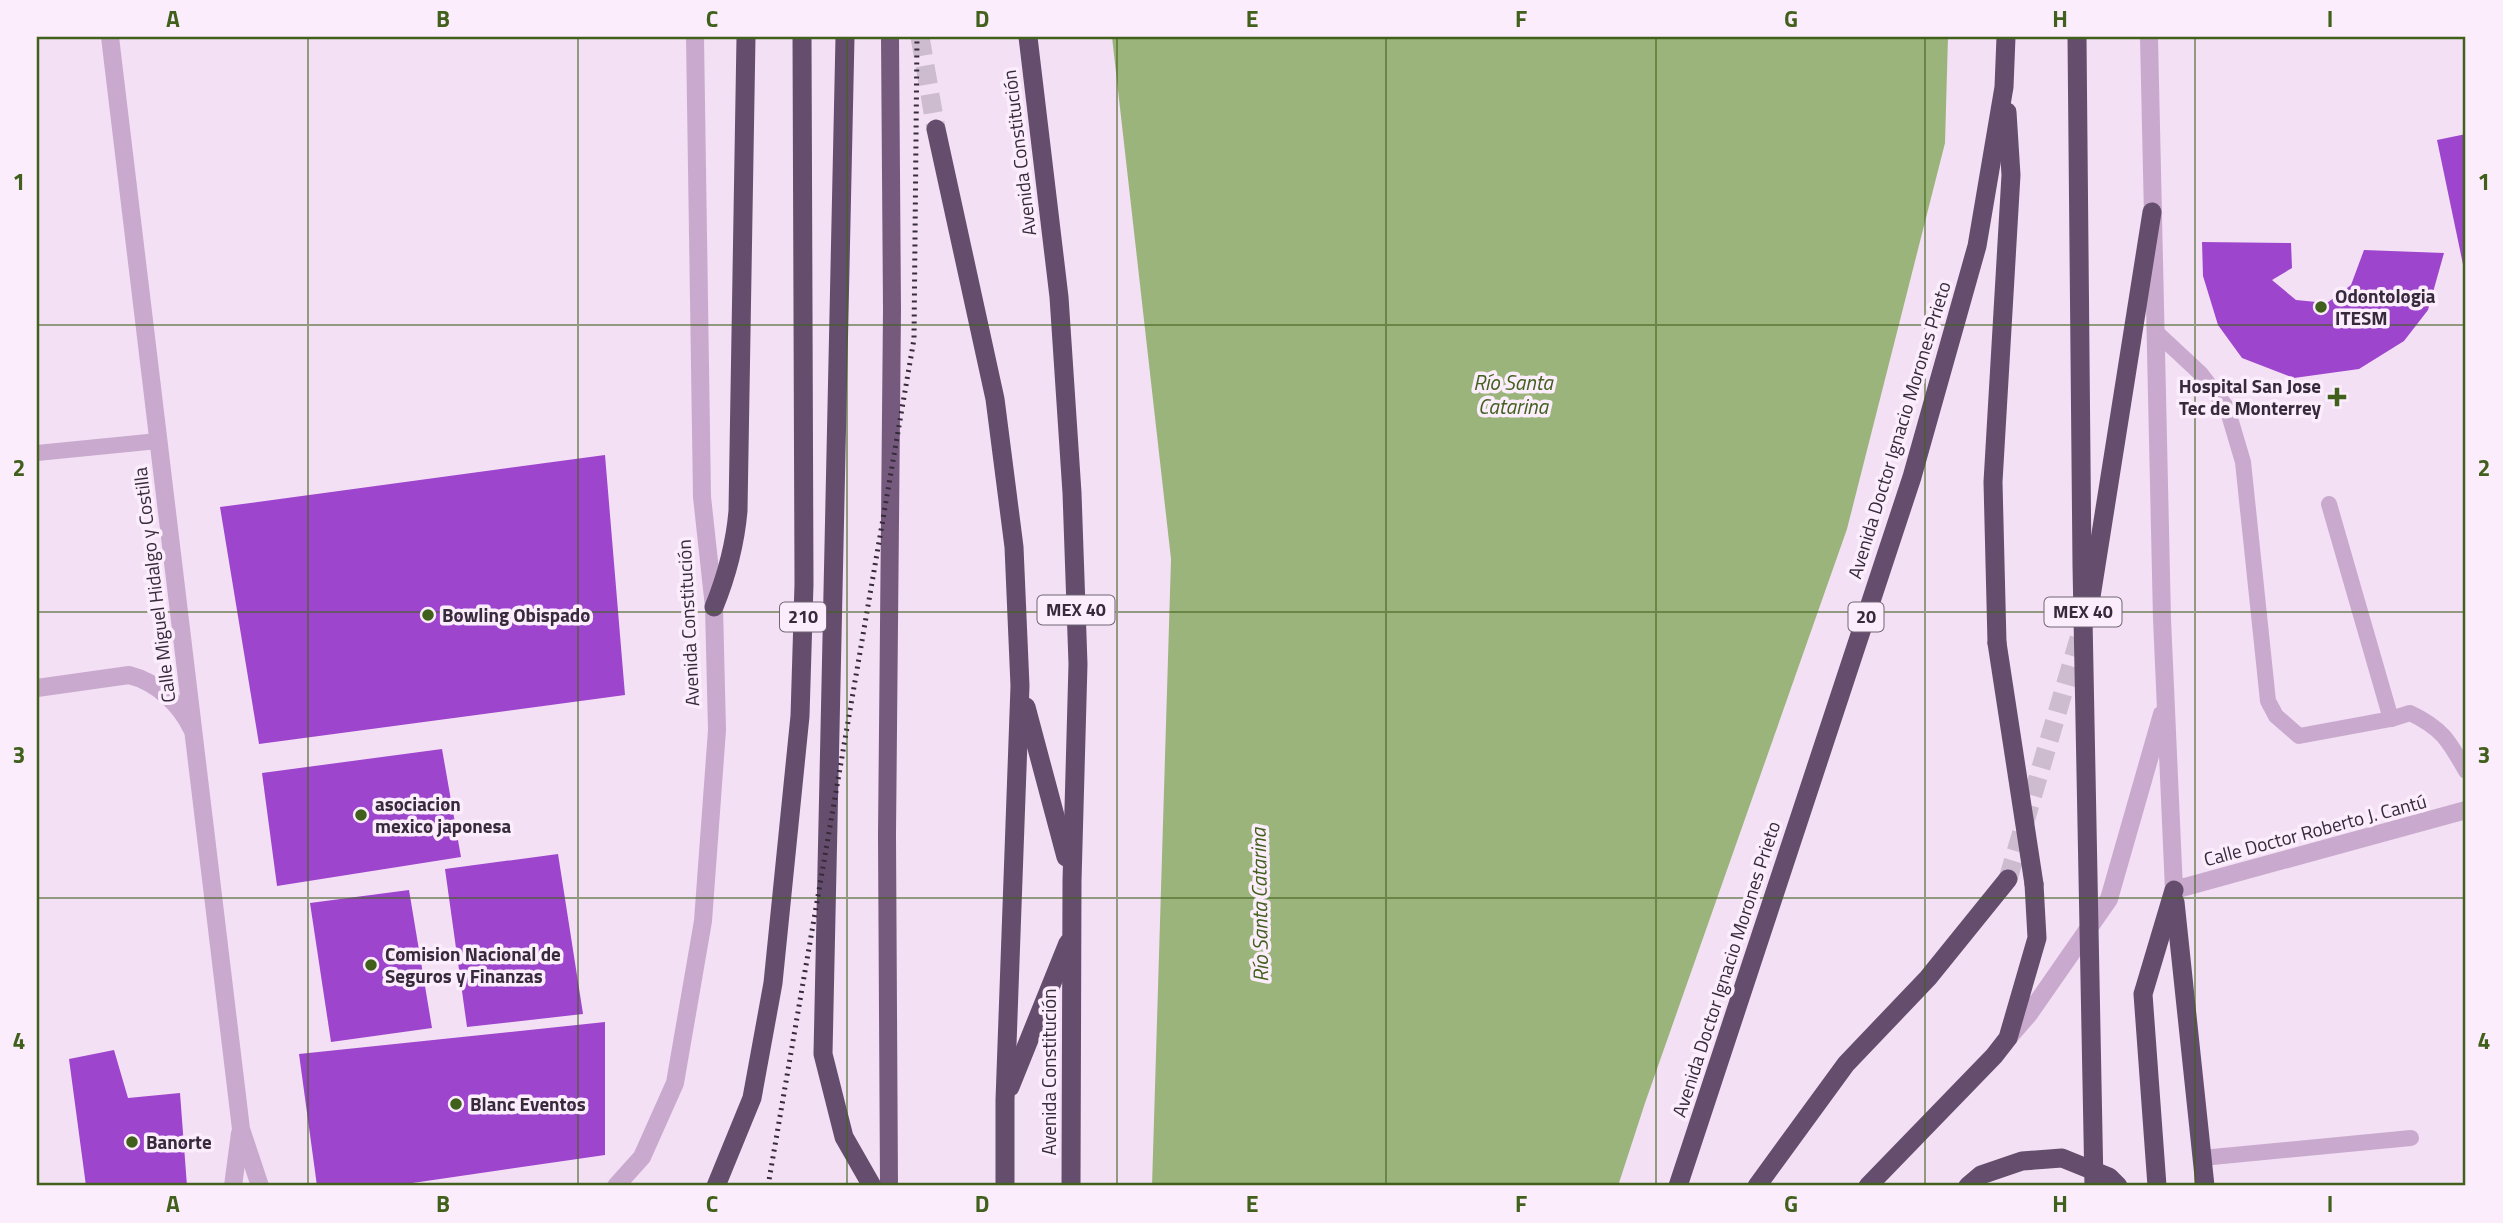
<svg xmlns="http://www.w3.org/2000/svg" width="2503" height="1223" font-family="'Titillium Web',sans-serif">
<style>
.water{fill:#9bb47c}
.building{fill:#9e45cd}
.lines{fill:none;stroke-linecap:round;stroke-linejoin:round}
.trunk-tunnel{stroke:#cdbcd0;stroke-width:19;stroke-dasharray:19 10;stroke-linecap:butt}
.service{stroke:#c9aace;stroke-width:16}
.minor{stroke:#c9aace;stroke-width:18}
.tertiary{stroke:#c9aace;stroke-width:18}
.primary{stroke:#755a7e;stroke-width:18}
.trunk{stroke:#654e6d;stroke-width:19}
.rail{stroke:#362a3b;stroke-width:5;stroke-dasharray:2 5;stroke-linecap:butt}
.trunk-bridge{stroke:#654e6d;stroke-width:19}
.grid{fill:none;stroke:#40601c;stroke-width:2;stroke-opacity:0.55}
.poi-dot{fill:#40601c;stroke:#fbedfb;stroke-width:2.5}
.labels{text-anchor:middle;stroke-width:7;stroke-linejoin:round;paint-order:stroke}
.shield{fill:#fbedfb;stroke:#716475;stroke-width:2}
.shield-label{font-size:18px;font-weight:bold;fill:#362a3b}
.street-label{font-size:19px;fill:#362a3b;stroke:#fbedfb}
.poi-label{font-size:19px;font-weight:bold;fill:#362a3b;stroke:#fbedfb;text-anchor:start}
.water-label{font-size:21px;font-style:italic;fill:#40601c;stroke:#fbedfb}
.neatline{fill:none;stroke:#40601c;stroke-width:2.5}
.grid-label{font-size:23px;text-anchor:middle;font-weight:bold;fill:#40601c}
</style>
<rect width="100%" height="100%" fill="#f3e0f5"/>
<polygon class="water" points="1112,37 1948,37 1945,143 1847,529 1645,1103 1618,1186 1152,1186 1171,559"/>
<g class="building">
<polygon points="2466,134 2466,274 2465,274 2437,140"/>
<polygon points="2202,242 2291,243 2292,268 2272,280 2296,300 2327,303 2351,285 2364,250 2444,253 2428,310 2404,341 2359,369 2294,378 2242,358 2218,325 2203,276"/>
<polygon points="605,455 625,695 259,744 220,507"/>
<polygon points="442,749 461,857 277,886 262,773"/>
<polygon points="558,854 583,1014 467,1027 445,869"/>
<polygon points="409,890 432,1028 331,1042 310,903"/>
<polygon points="605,1022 605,1155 392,1186 317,1186 299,1054"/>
<polygon points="114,1050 128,1098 180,1093 187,1186 86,1186 69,1059"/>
</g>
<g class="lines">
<g class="trunk-tunnel">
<polyline points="920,37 936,129"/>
<polyline points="2008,879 2081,632"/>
</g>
<g class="service">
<polyline points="2156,332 2200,373 2227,408 2243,462 2268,701 2276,716 2299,736 2391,719"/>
<polyline points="37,453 158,441"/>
<path d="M2329,504L2391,719L2410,713C2442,728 2449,741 2466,771"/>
<polyline points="2202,1158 2411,1138"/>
</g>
<path class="minor" d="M37,688L129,675C157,682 180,704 192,729"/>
<g class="tertiary">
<polyline points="110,37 241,1129 260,1186"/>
<polyline points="2149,37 2162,619 2174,890 2466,810"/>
<polyline points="2008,1038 2029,1014 2109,899 2162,714"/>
<polyline points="233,1186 240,1133"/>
<polyline points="616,1186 642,1157 675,1083 703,921 717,730 714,607 702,497 695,37"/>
</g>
<polyline class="primary" points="889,1186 887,835 892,310 890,37"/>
<g class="trunk">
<polyline points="845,37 823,1054 844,1137 872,1186"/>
<polyline points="1028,37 1059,297 1072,493 1078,664 1072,881 1071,1186"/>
<polyline points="936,129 995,399 1014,547 1020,686 1005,1100 1005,1186"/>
<polyline points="2090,603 2152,212"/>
<path d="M714,607C727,575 735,545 738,511L746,37"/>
<polyline points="1997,643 1993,482 2011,175 2007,112"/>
<polyline points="1026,707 1066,857"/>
<polyline points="2175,902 2205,1186"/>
<polyline points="1010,1087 1068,943"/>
<polyline points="716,1186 752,1098 773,983 800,716 804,584 802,37"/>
<polyline points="1678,1186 1912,477 1977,246 2004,87 2006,37"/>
<polyline points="1757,1186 1846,1064 1928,978 2008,879"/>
<polyline points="1868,1186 1994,1056 2008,1038 2037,938 2034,884"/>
<polyline points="1968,1186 1981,1175 2022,1161 2062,1158 2109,1177 2118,1186"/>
<polyline points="2157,1186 2143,994 2174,890"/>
</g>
<polyline class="rail" points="768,1186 914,339 917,37"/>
<g class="trunk-bridge">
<polyline points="2077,37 2082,566 2094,1186"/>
<polyline points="1997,643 2034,884"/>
</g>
</g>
<path class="grid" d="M308,37V1186M578,37V1186M847,37V1186M1117,37V1186M1386,37V1186M1656,37V1186M1925,37V1186M2195,37V1186M37,325H2466M37,612H2466M37,898H2466"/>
<g class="poi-dot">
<circle cx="2321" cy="307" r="7"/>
<path d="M2333.5 386.5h7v7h7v7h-7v7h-7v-7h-7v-7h7z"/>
<circle cx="428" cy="615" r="7"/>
<circle cx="361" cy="815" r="7"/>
<circle cx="371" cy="965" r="7"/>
<circle cx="456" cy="1104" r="7"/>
<circle cx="132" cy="1142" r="7"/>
</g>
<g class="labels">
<g class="shield">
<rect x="1037.5" y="595.5" width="77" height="29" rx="5"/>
<rect x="2044.5" y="597.5" width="77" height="29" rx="5"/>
<rect x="780" y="602.5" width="46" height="29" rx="5"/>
<rect x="1848.5" y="602.5" width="35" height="29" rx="5"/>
</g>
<g class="shield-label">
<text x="1076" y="616">MEX 40</text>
<text x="2083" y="618">MEX 40</text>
<text x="803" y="623">210</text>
<text x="1866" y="623">20</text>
</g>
<g class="street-label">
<text transform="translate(1019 153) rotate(-97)" y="7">Avenida Constitución</text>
<text transform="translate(1899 430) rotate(-73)" y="7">Avenida Doctor Ignacio Morones Prieto</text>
<text transform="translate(154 585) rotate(-97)" y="7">Calle Miguel Hidalgo y Costilla</text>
<text transform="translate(688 623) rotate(-93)" y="7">Avenida Constitución</text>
<text transform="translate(2315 830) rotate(-15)" y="7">Calle Doctor Roberto J. Cantú</text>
<text transform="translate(1726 969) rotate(-72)" y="7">Avenida Doctor Ignacio Morones Prieto</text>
<text transform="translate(1049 1072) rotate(-90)" y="7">Avenida Constitución</text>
</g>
<g class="poi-label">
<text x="2335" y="303">Odontologia<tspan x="2335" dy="22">ITESM</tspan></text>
<text x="2321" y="393" text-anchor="end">Hospital San Jose<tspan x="2321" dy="22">Tec de Monterrey</tspan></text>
<text x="442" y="622">Bowling Obispado</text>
<text x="375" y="811">asociacion<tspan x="375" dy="22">mexico japonesa</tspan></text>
<text x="385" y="961">Comision Nacional de<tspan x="385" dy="22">Seguros y Finanzas</tspan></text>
<text x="470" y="1111">Blanc Eventos</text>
<text x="146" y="1149">Banorte</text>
</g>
<g class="water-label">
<text x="1513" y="390">Río Santa<tspan x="1513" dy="24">Catarina</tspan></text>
<text transform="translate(1260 905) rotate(-91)" y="7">Río Santa Catarina</text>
</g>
</g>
<rect width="2503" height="1223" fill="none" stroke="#fbedfb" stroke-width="77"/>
<rect x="38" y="38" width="2426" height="1146" class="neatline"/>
<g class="grid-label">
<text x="173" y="27">A</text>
<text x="443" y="27">B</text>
<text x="712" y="27">C</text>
<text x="982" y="27">D</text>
<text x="1252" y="27">E</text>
<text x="1521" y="27">F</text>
<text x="1791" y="27">G</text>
<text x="2060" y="27">H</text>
<text x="2330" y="27">I</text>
<text x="19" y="190">1</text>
<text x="2484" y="190">1</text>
<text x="19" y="476">2</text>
<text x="2484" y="476">2</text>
<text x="19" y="763">3</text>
<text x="2484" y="763">3</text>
<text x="19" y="1049">4</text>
<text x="2484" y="1049">4</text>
<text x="173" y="1212">A</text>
<text x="443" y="1212">B</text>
<text x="712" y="1212">C</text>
<text x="982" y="1212">D</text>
<text x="1252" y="1212">E</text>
<text x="1521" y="1212">F</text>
<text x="1791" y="1212">G</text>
<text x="2060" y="1212">H</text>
<text x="2330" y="1212">I</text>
</g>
</svg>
